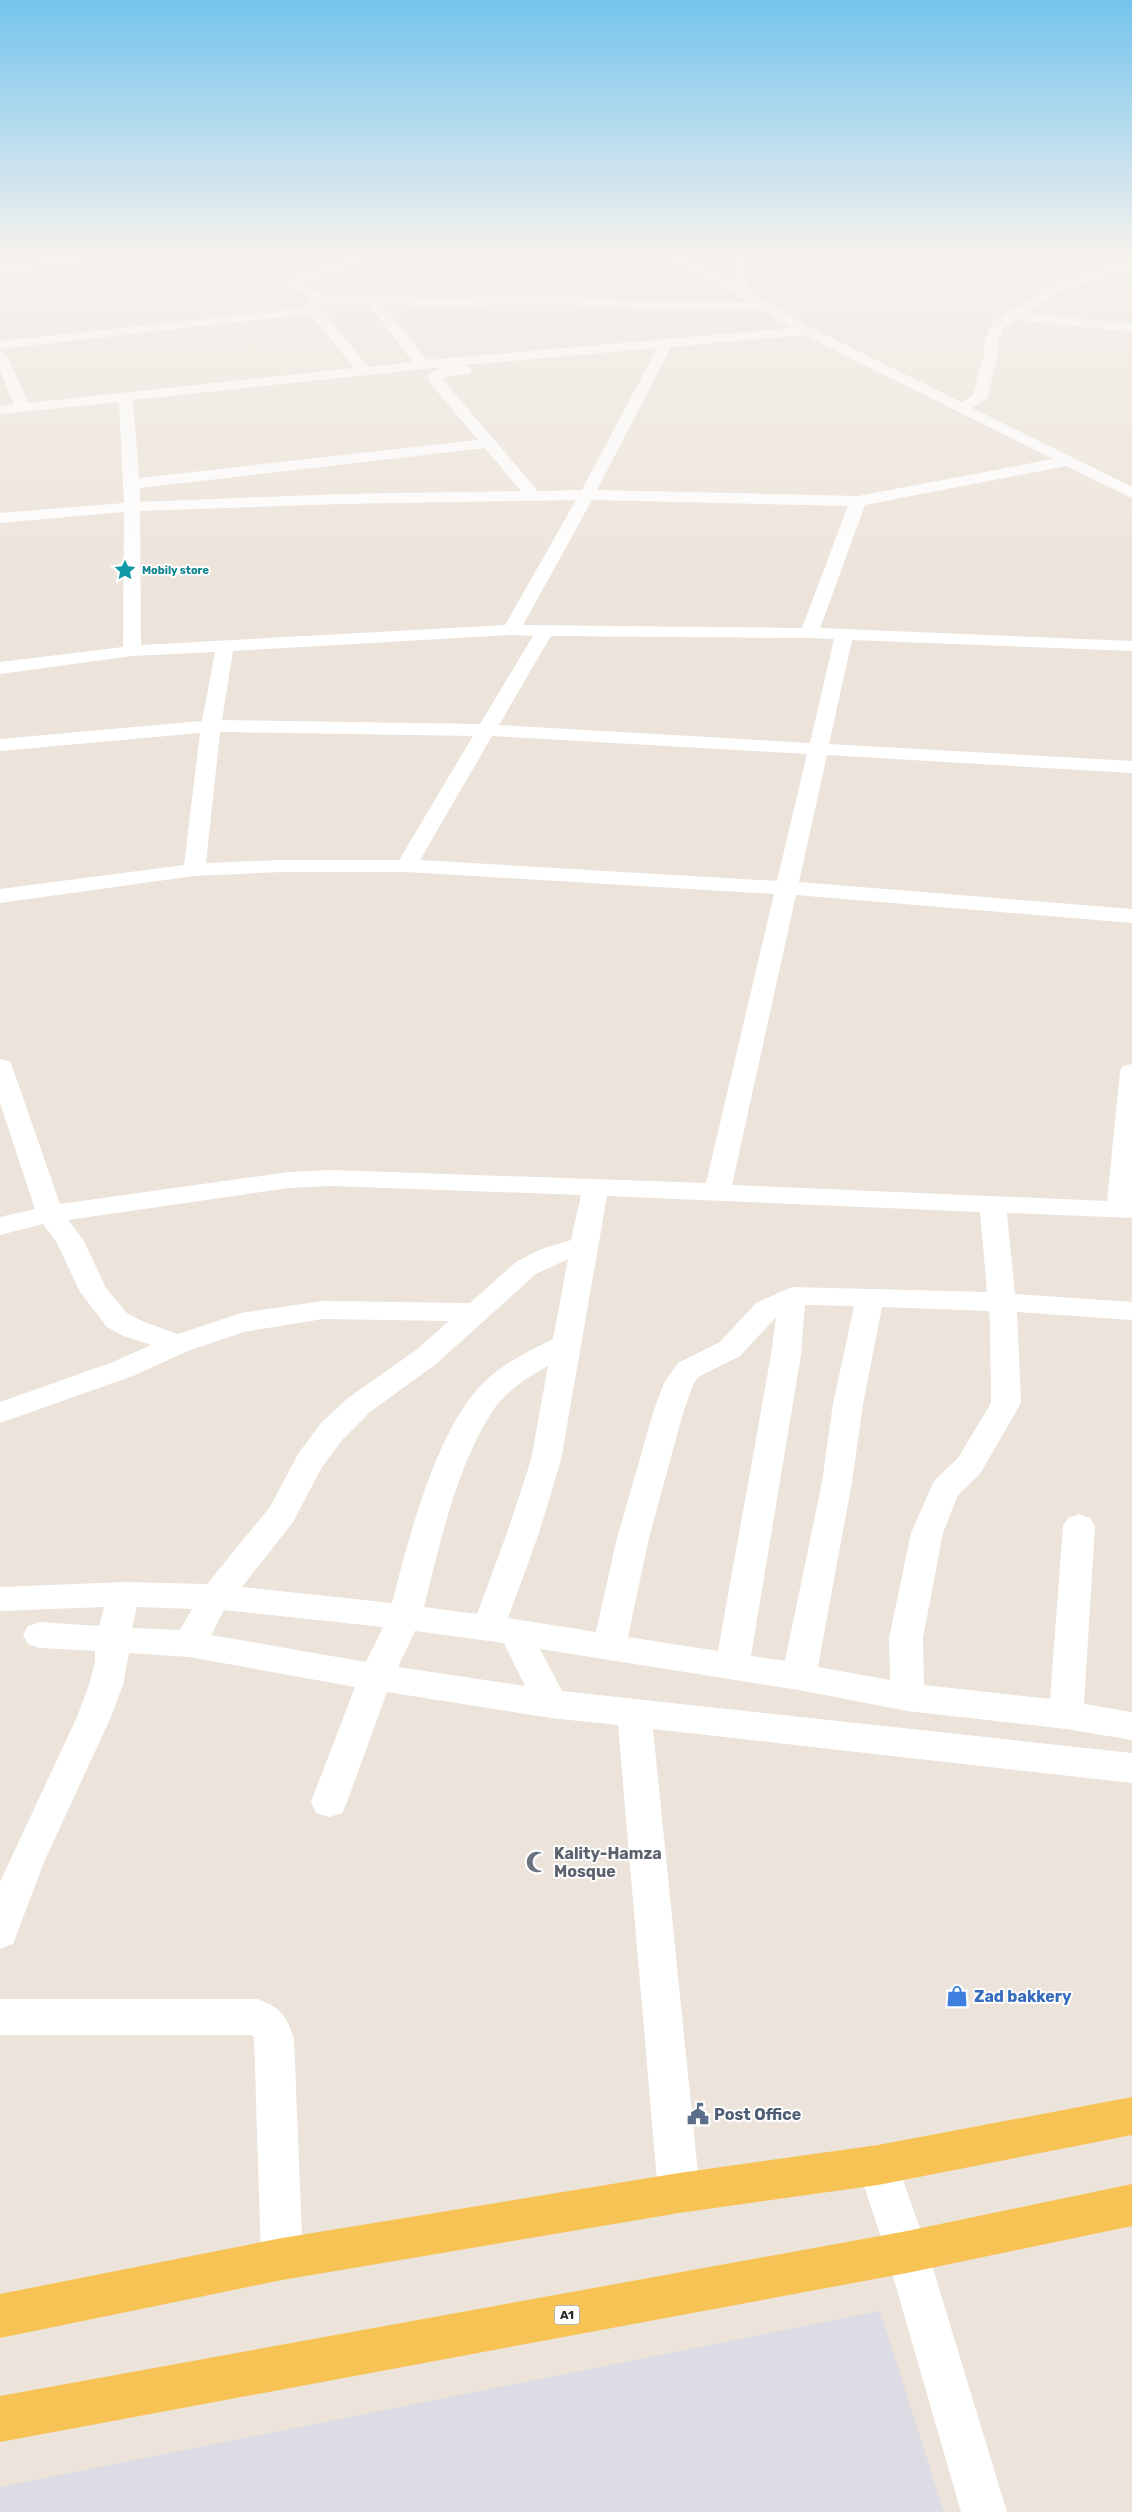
<svg xmlns="http://www.w3.org/2000/svg" width="1132" height="2512" font-family="Rubik,sans-serif">
<style>
.industrial{fill:#dddbe4}
.lines{fill:none;stroke-linecap:round;stroke-linejoin:round}
.minor{fill:#fff;fill-rule:evenodd}
.major{fill:#f7c354;fill-rule:evenodd}
.labels{text-anchor:middle;stroke-width:4;stroke-linejoin:round;paint-order:stroke}
.far-culture-label{font-size:11px;font-weight:bold;fill:#0d838f;stroke:#fff;text-anchor:start}
.shield{fill:#fff;stroke:#696969;stroke-width:1}
.shield-label{font-size:12px;font-weight:bold;fill:#292929}
.near-worship-label{font-size:16px;font-weight:bold;fill:#5b616d;stroke:#fff;text-anchor:start}
.near-shop-label{font-size:16px;font-weight:bold;fill:#366cbe;stroke:#fff;text-anchor:start}
.near-service-label{font-size:16px;font-weight:bold;fill:#4e5e75;stroke:#fff;text-anchor:start}
</style>
<rect width="100%" height="100%" fill="#ece3da"/>
<polygon class="industrial" points="880,2311 944,2512 0,2512 0,2487"/>
<g class="lines">
<g class="minor">
<polygon points="87,254 107,254 105,257 0,274 0,266"/>
<path d="M354,254H366L367,256L359,264L302,282L321,294L447,299L541,295L651,302H749L658,254H673L735,284L732,261L734,254H746L744,261L749,291L811,328L961,402L973,396L984,355L985,338L992,323L1050,286L1073,277L1132,260V268L1060,292L1026,313L1132,324V332L1015,320L1003,328L999,338L998,355L987,398L972,408L1132,487V498L1066,466L865,505L820,628L1132,641V651L852,640L829,744L1132,761V773L827,755L799,882L1132,909V923L796,895L732,1185L1107,1201L1120,1071L1123,1066L1132,1064V1218L1007,1213L1015,1294L1132,1302V1320L1017,1312L1021,1403L980,1474L958,1495L943,1533L923,1638L924,1685L1050,1699L1063,1526L1068,1518L1079,1514L1090,1518L1095,1526L1084,1704L1132,1712V1740L1066,1729L907,1711L799,1690L540,1649L562,1691L1132,1753V1783L653,1729L700,2193L694,2207L679,2213L664,2207L658,2193L618,1725L551,1718L387,1692L347,1802L342,1813L329,1817L316,1813L311,1802L355,1687L189,1657L129,1653L123,1685L111,1717L44,1862L13,1944L0,1949V1882L77,1717L89,1685L95,1662V1651L40,1648L28,1644L23,1635L28,1626L40,1622L99,1626L104,1607L0,1611V1587L124,1582L207,1584L270,1507L298,1454L321,1423L348,1398L416,1350L449,1321L323,1319L244,1332L188,1351L133,1376L0,1423V1402L113,1362L151,1345L124,1336L107,1327L80,1292L57,1243L43,1224L0,1235V1217L35,1209L0,1103V1059L9,1061L12,1066L60,1204L289,1172L332,1170L706,1183L774,894L406,872H281L194,876L0,903V889L184,865L200,733L0,751V739L202,721L215,652L132,656L0,674V662L123,647L124,512L0,523V513L124,503L119,402L0,414V406L14,404L0,371V351L7,355L28,403L354,368L314,318L308,314L0,349V341L298,309L305,307L311,299L288,284L286,281L288,278L351,258ZM322,302L368,304L413,362L368,367L324,312L317,309ZM541,303L651,310H762L792,328L427,360L382,304L447,307ZM804,335L1053,459L858,496L597,490L671,347ZM657,348L582,490L538,491L443,380L444,377L470,373L472,370C464,361 435,367 428,376L431,384L478,440L139,478L133,400L423,369ZM485,448L521,491L340,494L140,502V488ZM576,500L505,625L141,645L140,511L340,504ZM592,500L848,506L802,628L523,625ZM511,635L533,636L480,724L222,720L233,651ZM551,636L809,638L834,639L810,743L499,725ZM220,732L473,736L399,860H281L206,863ZM492,736L807,754L777,881L420,860ZM332,1186L581,1195L571,1240L541,1249L516,1262L470,1303L323,1301L241,1313L178,1334L144,1322L127,1313L106,1288L84,1241L68,1220L289,1188ZM607,1196L980,1212L987,1292L792,1287L756,1303L720,1342L678,1363L664,1383L653,1413L616,1542L596,1632L508,1618L539,1533L561,1460ZM568,1259L553,1339C532,1350 509,1360 491,1376C438,1419 409,1538 392,1603L242,1587L293,1522L322,1467L343,1439L370,1412L436,1364L536,1274ZM805,1305L854,1306L833,1404L822,1482L785,1661L751,1656L801,1355ZM882,1307L989,1311L990,1321L991,1403L958,1458L934,1481L911,1533L889,1638L890,1680L818,1667L852,1482L863,1404ZM776,1317L771,1355L718,1651L628,1637L648,1542L683,1413L693,1385L698,1377L740,1356ZM548,1366L531,1460L507,1533L477,1614L424,1607C440,1543 455,1472 490,1415C502,1394 527,1377 548,1366ZM137,1607L192,1609L180,1630L132,1628ZM224,1610L383,1627L366,1662L211,1635ZM415,1631L504,1643L525,1686L398,1667Z"/>
<path d="M0,1999H257C281,2008 286,2014 294,2039L303,2259L297,2274L282,2280L267,2274L261,2259L254,2037L251,2035H0Z"/>
<polygon points="878,2145 893,2151 928,2252 1007,2512 961,2512 886,2252 857,2165 863,2151"/>
</g>
<g class="major">
<polygon points="1132,2097 1132,2135 878,2185 679,2213 282,2280 0,2338 0,2294 282,2238 679,2173 878,2145"/>
<polygon points="1132,2184 1132,2226 907,2273 0,2442 0,2396 907,2231"/>
</g>
</g>
<linearGradient id="sky" x2="0" y2="1"><stop stop-color="#74c4ed"/><stop offset="0.42" stop-color="#f6f2ee"/><stop offset="1" stop-color="#f6f2ee" stop-opacity="0"/></linearGradient>
<rect width="1132" height="605" fill="url(#sky)"/>
<defs>
<g id="sight-bare" transform="scale(1.725)"><path d="M0-6L1.8-2.2L6-1.7L2.9 1.2L3.7 5.4L0 3.3L-3.7 5.4L-2.9 1.2L-6-1.7L-1.8-2.2Z" fill="#0f9aa8" stroke="#fff" stroke-width="2.5" paint-order="stroke"/></g>
<g id="mosque-bare" transform="scale(1.725)"><path d="M3.5-4.9A6 6 0 1 0 3.5 4.9A5 5 0 1 1 3.5-4.9Z" fill="#6b7280" stroke="#fff" stroke-width="2.5" paint-order="stroke"/></g>
<g id="shop-bare" transform="scale(1.725)"><path d="M-5-2.5h2.3a2.7 3.5 0 0 1 5.4 0H5L5.5 6h-11ZM-1.5-2.5h3a1.5 2.3 0 0 0-3 0Z" fill="#3f7fe0" stroke="#fff" stroke-width="2.5" paint-order="stroke"/></g>
<g id="civic-bare" transform="scale(1.725)"><path d="M-.6-6.5H3V-4.5H.6V-3L4-1V1h2V6H-6V1h2V-1L-.6-3ZM-1.2 2.5V6h2.4V2.5Z" fill="#5c6f8a" stroke="#fff" stroke-width="2.5" paint-order="stroke"/></g>
</defs>
<g fill-rule="evenodd">
<use href="#sight-bare" x="125" y="570"/>
<use href="#mosque-bare" x="537" y="1862"/>
<use href="#shop-bare" x="957" y="1996"/>
<use href="#civic-bare" x="698" y="2114"/>
</g>
<g class="labels">
<g class="far-culture-label">
<text x="142" y="574">Mobily store</text>
</g>
<rect class="shield" x="554.5" y="2305.5" width="25" height="19" rx="4"/>
<g class="shield-label">
<text x="567" y="2319">A1</text>
</g>
<g class="near-worship-label">
<text x="554" y="1859">Kality-Hamza<tspan x="554" dy="18">Mosque</tspan></text>
</g>
<g class="near-shop-label">
<text x="974" y="2002">Zad bakkery</text>
</g>
<g class="near-service-label">
<text x="714" y="2120">Post Office</text>
</g>
</g>
</svg>
